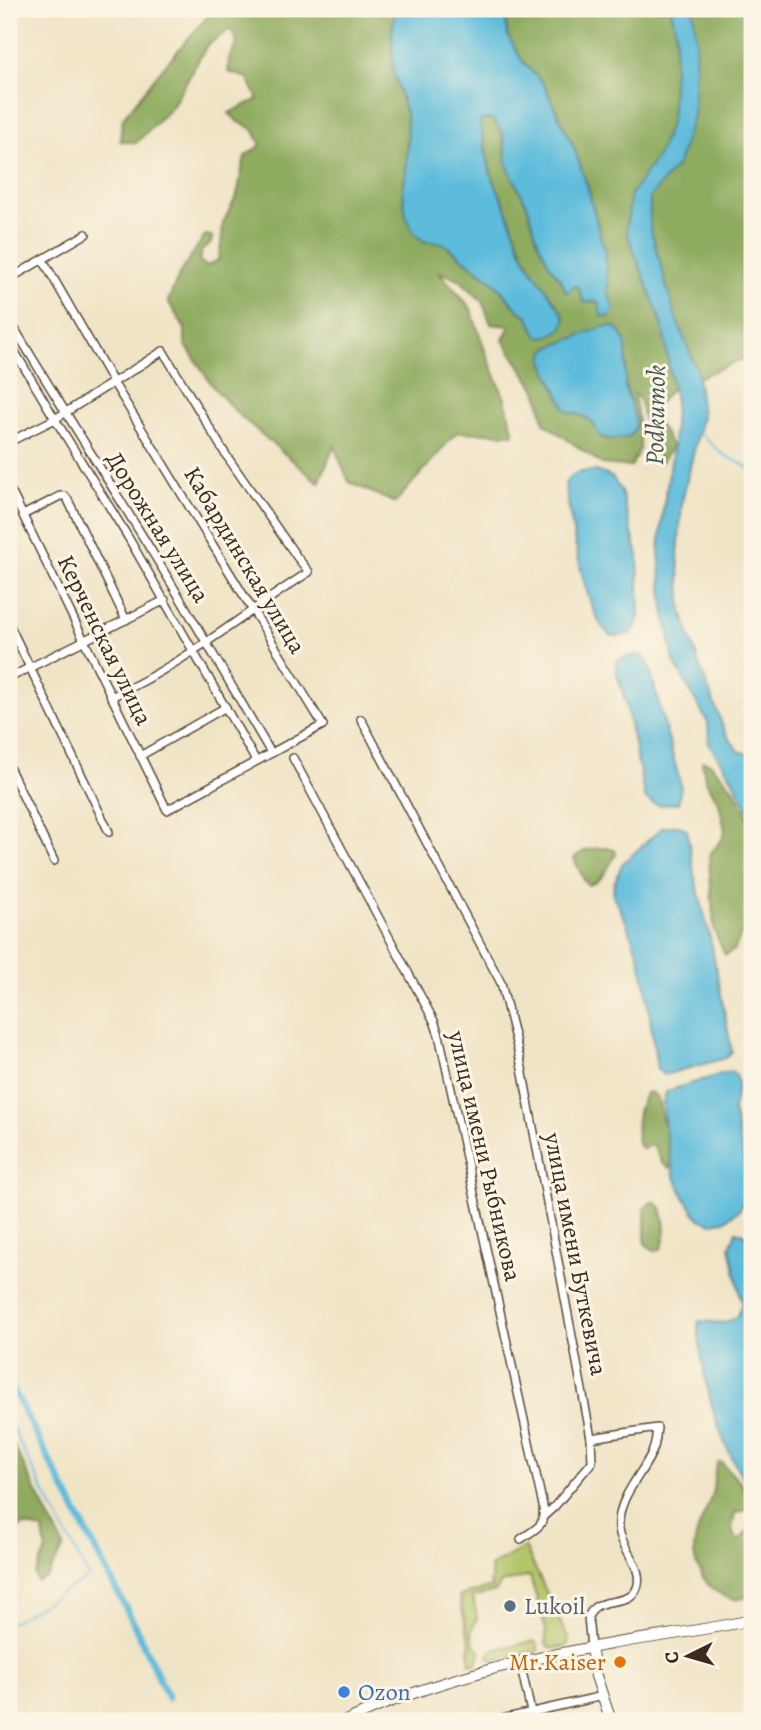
<svg xmlns="http://www.w3.org/2000/svg" width="761" height="1730" font-family="Alegreya,serif">
<style>
.green{fill:#b4c66a;stroke:#787844;stroke-width:2}
.forest{fill:#8fab5e;stroke:#656a3e;stroke-width:2;fill-rule:evenodd}
.water{fill:#5dbcdb;stroke:#4c737c;stroke-width:2}
.lines{fill:none;stroke-linecap:round;stroke-linejoin:round}
.stream{stroke:#5dbcdb;stroke-width:2}
.canal{stroke:#5dbcdb;stroke-width:7}
.street-casing{stroke:#564637;stroke-width:10}
.secondary-casing{stroke:#564637;stroke-width:12}
.street{stroke:#fff;stroke-width:7}
.secondary{stroke:#fff;stroke-width:10}
.service-dot{fill:#5c6f8a;stroke:#fcf5e5;stroke-width:2.5}
.food-dot{fill:#e8710a;stroke:#fcf5e5;stroke-width:2.5}
.shop-dot{fill:#3f7fe0;stroke:#fcf5e5;stroke-width:2.5}
.labels{text-anchor:middle;stroke-width:6;stroke-linejoin:round;paint-order:stroke}
.street-label{font-size:24px;fill:#3b2a1e;stroke:#fcf5e5}
.service-label{font-size:24px;fill:#4e5e75;stroke:#fcf5e5;text-anchor:start}
.food-label{font-size:24px;fill:#c56008;stroke:#fcf5e5;text-anchor:end}
.shop-label{font-size:24px;fill:#366cbe;stroke:#fcf5e5;text-anchor:start}
.water-label{font-size:26px;font-style:italic;fill:#455657;stroke:#fcf5e5}
</style>
<rect width="100%" height="100%" fill="#fcf5e5"/>
<filter id="ink" filterUnits="userSpaceOnUse"><feTurbulence type="fractalNoise" baseFrequency=".0143" numOctaves="2"/><feDisplacementMap in="SourceGraphic" scale="14" xChannelSelector="R" yChannelSelector="G"/><feConvolveMatrix kernelMatrix="1 2 1 2 8 2 1 2 1" color-interpolation-filters="sRGB"/></filter>
<filter id="wash" filterUnits="userSpaceOnUse"><feTurbulence type="fractalNoise" baseFrequency=".00686" numOctaves="4" result="noise"/><feDisplacementMap in="SourceGraphic" scale="28" xChannelSelector="R" yChannelSelector="G"/><feGaussianBlur stdDeviation="1.57" result="paint"/><feColorMatrix in="noise" values="0 0 0 0 0 0 0 0 0 0 0 0 0 0 0 0 0 1.4 0 .05"/><feComposite in="paint" operator="in"/></filter>
<g filter="url(#wash)">
<rect width="100%" height="100%" fill="#f0e4c6"/>
<g class="green">
<polygon points="525,1547 569,1640 567,1646 552,1649 548,1647 546,1643 546,1630 530,1576 501,1583 496,1591 473,1597 477,1618 471,1631 474,1644 481,1651 477,1663 473,1665 469,1663 470,1657 469,1649 471,1647 459,1596 492,1587 490,1582 492,1580 490,1567"/>
<polygon points="534,1641 538,1645 538,1650 536,1651 492,1660 488,1656 492,1650"/>
</g>
<g class="forest">
<path d="M214,9H396L392,31L393,71L406,113L408,136L406,175L403,188L423,241L443,243L496,284L517,309L528,316L537,335L557,304C531,277 519,243 506,208C502,196 494,185 491,172C486,157 484,140 480,124L481,120L493,119L503,134L508,167L528,207L538,242L550,266L561,280L566,292L576,286L579,288L587,303L595,301L613,305L608,294L605,249L601,239L588,188L574,148L543,83L523,62L508,36L504,9H752V355L671,389L652,411L672,447L660,464L646,429L639,398L634,394L640,433V448L631,467L602,464L544,423L538,393L503,340L510,326L491,324L482,301L459,279L439,272L470,307L486,353L505,399L514,434L457,432L395,503L349,482L334,446L319,483L239,415L214,388L185,344V329L168,301L180,273L205,235L212,236L211,243L202,250L199,261L207,266L218,260L221,246L223,223L237,195L245,156L261,145L253,129L237,121L229,113L258,99L248,78L228,72L229,58L237,43L231,29L207,45L172,107L136,143L120,141L123,118L161,70ZM544,363L625,385L631,401L603,438C598,433 597,427 593,422C587,416 578,415 570,412L552,381Z"/>
<polygon points="702,761 710,763 734,789 750,821 752,827 752,923 751,922 741,935 734,950 725,955 714,930 709,862 711,853 723,838 725,830 719,803 705,779"/>
<path d="M597,848H606L615,850L616,855C608,866 603,883 588,885L585,882L574,859C578,851 589,850 597,848Z"/>
<path d="M651,1092L658,1098L662,1119L668,1136L672,1166L669,1168L662,1163L654,1146L650,1145L643,1149L639,1146C634,1127 636,1110 646,1093Z"/>
<path d="M651,1202H655L661,1208C665,1222 668,1238 660,1250L656,1251L645,1244V1208Z"/>
<polygon points="9,1436 64,1547 47,1577 37,1581 35,1575 46,1550 43,1530 23,1525 9,1537"/>
<path d="M718,1462L722,1463L752,1496V1514L746,1509L739,1513L735,1512L732,1530L735,1538L740,1540L749,1529H752V1594C737,1601 732,1602 717,1592C709,1587 705,1580 700,1572C683,1541 708,1517 713,1489C715,1480 713,1470 718,1462Z"/>
</g>
<g class="water">
<polygon points="396,9 504,9 508,36 523,62 543,83 574,148 588,188 601,239 605,249 608,294 613,305 614,309 609,317 601,316 599,302 595,301 587,303 583,301 579,288 575,286 572,288 570,292 566,292 561,280 550,266 538,242 528,207 508,167 503,134 493,119 481,120 480,124 491,175 504,203 521,249 531,268 562,312 565,319 563,328 549,336 540,337 537,335 528,316 517,309 496,284 443,243 423,241 414,233 406,216 404,202 403,188 406,175 408,136 406,113 393,71 392,31"/>
<polygon points="671,9 693,9 696,36 693,115 678,164 650,197 650,227 675,315 697,371 702,417 682,501 678,554 682,611 699,664 725,732 738,751 752,755 752,823 748,809 732,778 709,744 708,723 674,662 664,608 659,552 663,510 673,449 675,401 662,324 626,230 631,194 658,155 671,121 676,32"/>
<path d="M612,326C633,333 625,368 625,385C626,399 648,431 625,438C619,440 604,440 599,435C596,431 595,424 591,421C585,415 574,414 566,410L544,363V354L546,349L602,327Z"/>
<path d="M596,471L612,477L621,491L638,556L640,615L633,632C627,634 620,638 613,636C585,626 570,513 565,484C573,470 582,472 596,471Z"/>
<path d="M634,655L643,656L648,663L681,786L678,803C664,805 656,808 645,798L626,704L616,669L617,660Z"/>
<polygon points="678,825 687,830 694,874 710,937 732,1052 726,1058 664,1075 657,1069 646,987 639,956 625,919 613,895 614,884 622,864 663,827"/>
<polygon points="731,1071 736,1075 738,1084 733,1110 747,1174 747,1196 739,1210 724,1221 711,1223 699,1219 684,1197 674,1175 665,1130 663,1105 664,1098 667,1091"/>
<path d="M736,1231L746,1235L752,1263V1491C717,1444 703,1383 698,1326L699,1321C718,1321 719,1327 738,1316L742,1303L730,1247Z"/>
</g>
<g class="lines">
<g class="stream">
<polyline points="699,432 722,454 748,467 752,473"/>
<polyline points="9,1421 43,1490 89,1577 9,1624"/>
</g>
<polyline class="canal" points="9,1382 133,1622 168,1698"/>
</g>
</g>
<g filter="url(#ink)">
<g class="lines">
<g class="street-casing">
<g id="street">
<polyline points="9,279 86,234"/>
<path d="M9,329L13,326C59,403 107,478 154,555C194,620 232,687 271,753"/>
<polyline points="9,342 55,419 128,537 256,761"/>
<path d="M9,442L55,419L163,351L226,455L297,557L309,572C243,614 183,665 111,697"/>
<polyline points="9,487 167,810 323,725 113,382 43,260"/>
<polyline points="23,515 60,496 65,496 68,500 126,620"/>
<polyline points="9,624 109,832"/>
<polyline points="9,678 165,600"/>
<polyline points="361,719 501,983 521,1063 591,1438 592,1462 554,1507 544,1516"/>
<polyline points="140,756 226,707"/>
<path d="M293,758L434,1021L439,1035L543,1506C545,1528 537,1527 521,1539"/>
<polyline points="9,767 54,861"/>
<path d="M591,1648L588,1616C591,1613 592,1609 595,1607C608,1598 630,1605 637,1588C645,1568 620,1548 619,1528C617,1497 642,1476 653,1450C656,1443 656,1435 657,1428L591,1438"/>
<polyline points="520,1662 531,1712 538,1721"/>
<polyline points="493,1721 603,1696"/>
</g>
</g>
<g class="secondary-casing">
<g id="secondary">
<polyline points="591,1648 596,1676 611,1721"/>
<path d="M346,1721C430,1681 519,1660 611,1644C658,1636 705,1630 752,1620"/>
</g>
</g>
<use href="#street" class="street"/>
<use href="#secondary" class="secondary"/>
</g>
</g>
<circle class="service-dot" cx="510" cy="1606" r="7"/>
<circle class="food-dot" cx="620" cy="1662" r="7"/>
<circle class="shop-dot" cx="344" cy="1692" r="7"/>
<g class="labels">
<g class="street-label">
<text transform="translate(158 527) rotate(58)" y="8">Дорожная улица</text>
<text transform="translate(245 560) rotate(59)" y="8">Кабардинская улица</text>
<text transform="translate(105 640) rotate(64)" y="8">Керченская улица</text>
<text transform="translate(485 1156) rotate(77)" y="8">улица имени Рыбникова</text>
<text transform="translate(576 1254) rotate(79)" y="8">улица имени Буткевича</text>
</g>
<g class="service-label">
<text x="524" y="1614">Lukoil</text>
</g>
<g class="food-label">
<text x="606" y="1670">Mr.Kaiser</text>
</g>
<g class="shop-label">
<text x="358" y="1700">Ozon</text>
</g>
<g class="water-label">
<text transform="translate(655 415) rotate(-89)" y="9">Podkumok</text>
</g>
</g>
<rect width="761" height="1730" fill="none" stroke="#fcf5e5" stroke-width="35"/>
<g transform="translate(688 1656) rotate(265)" stroke="#fcf5e5" stroke-width="5" paint-order="stroke">
<path d="M0-5L12 26L0 18L-12 26Z" fill="#3b2a1e"/>
<text y="-10" font-size="19" font-weight="bold" text-anchor="middle" fill="#3b2a1e">С</text>
</g>
</svg>
